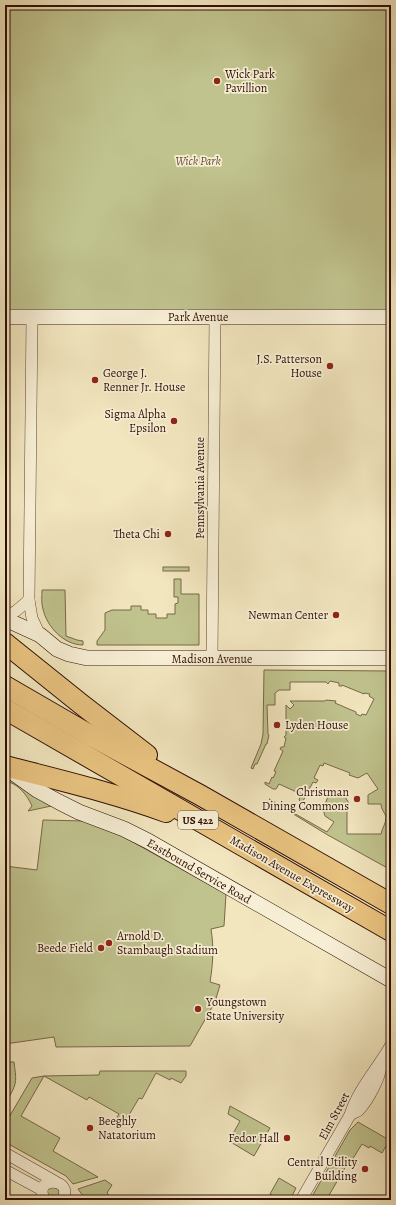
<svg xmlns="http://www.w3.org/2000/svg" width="396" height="1205" font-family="Alegreya,serif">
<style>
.green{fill:#c0c38e;stroke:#776849}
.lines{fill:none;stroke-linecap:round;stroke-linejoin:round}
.street-casing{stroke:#5f4433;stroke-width:12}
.secondary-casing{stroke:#2e0e04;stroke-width:16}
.highway-casing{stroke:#2e0e04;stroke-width:22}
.street{stroke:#f7efd5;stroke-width:11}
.secondary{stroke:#f7efd5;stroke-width:15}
.highway{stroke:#e9c380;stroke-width:20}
.poi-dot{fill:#8f2418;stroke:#f7efd5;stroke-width:1.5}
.labels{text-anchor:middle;stroke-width:3.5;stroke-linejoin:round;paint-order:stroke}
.shield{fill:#f7efd5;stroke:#6a5243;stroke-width:1}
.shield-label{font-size:11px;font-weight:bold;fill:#2e0e04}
.poi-label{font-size:12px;fill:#2e0e04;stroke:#f7efd5;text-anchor:end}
.park-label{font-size:12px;font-style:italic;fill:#614d34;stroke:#f7efd5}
.street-label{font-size:12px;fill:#2e0e04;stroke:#f7efd5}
</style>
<rect width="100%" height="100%" fill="#f2e6bf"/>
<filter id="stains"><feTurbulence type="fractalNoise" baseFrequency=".005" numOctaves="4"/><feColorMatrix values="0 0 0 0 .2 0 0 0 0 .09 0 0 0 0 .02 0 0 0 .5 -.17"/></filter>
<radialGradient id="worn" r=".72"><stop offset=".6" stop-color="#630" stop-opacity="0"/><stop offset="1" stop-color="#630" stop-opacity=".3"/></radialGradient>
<g class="green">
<rect x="5" y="5" width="386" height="312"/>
<rect x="163" y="567" width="26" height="4"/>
<polygon points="174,579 181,579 181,594 199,594 199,645 97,645 97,641 105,630 105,613 112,610 131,610 131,606 141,606 141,610 148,610 148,614 156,614 156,618 167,618 167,614 175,614 175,604 178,603 178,597 174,597"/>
<path d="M42,590H65L66,636L77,640L83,641V645C64,645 47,627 43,609C41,603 42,596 42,590Z"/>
<path d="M264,670L391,671V831L390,833L391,834V870L326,834L269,799L327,832L334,822L325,816L323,809L331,789L343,794L349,803V804L347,805V834H381C382,828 386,824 386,817C385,812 381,810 381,804H368V795L378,789L367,773L358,778L349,775L350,773L324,763L323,766L320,765L314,778L318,780L316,783L313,782L303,801L301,802L299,800L301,794L279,784L276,789H273L265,784V782L269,784L272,777L273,778L276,772L274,771L283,751L280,749L281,747H284L286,738L284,737L286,735V705L290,709L294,705L290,701H325L326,700L336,701L335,703L356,712V714L361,716L362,714L366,715L374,699L369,696L370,694L364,693V694L342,685V686H339V683L330,681L328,684L326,682H290V690H279L275,693V705H267L268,734L269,735L267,744H266L257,764H255L253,769L251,768L261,744L263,734Z"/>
<path d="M5,775L56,805L28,811L32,806C27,795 18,783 5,781Z"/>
<path d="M43,820L84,821L122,836L226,894L224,926L211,929C214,947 213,964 210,982L220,985L215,1002L190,1046L56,1047L54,1037L5,1044V866L37,870Z"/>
<path d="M5,1062H14C16,1079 18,1082 9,1097L5,1095Z"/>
<polygon points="100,1071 186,1071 186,1076 181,1083 171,1078 170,1080 156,1073 142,1099 139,1098 125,1122 117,1117 119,1114 89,1097 87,1100 44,1076 21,1116 60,1138 53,1151 98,1177 73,1184 66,1176 5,1142 5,1124 32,1078 44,1076 99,1075"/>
<polygon points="230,1106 270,1128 254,1156 229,1141 240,1121 228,1114"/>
<polygon points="358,1122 391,1141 391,1146 387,1144 382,1153 370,1146 369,1148 362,1144 352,1160 350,1159 328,1197 331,1198 330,1200 310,1200 350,1130"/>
<polygon points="279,1178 296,1188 290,1200 281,1200 270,1194"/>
<polygon points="105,1180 112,1185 107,1193 114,1200 86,1200 78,1189"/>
<polygon points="49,1186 60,1189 58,1198 55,1200 49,1199 46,1190"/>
</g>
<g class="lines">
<g class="street-casing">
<g id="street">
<polyline points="32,317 29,600 32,618 40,635"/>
<polyline points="5,617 16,611 29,600"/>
<polyline points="212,659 215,317"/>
<path d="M350,1115C353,1113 357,1112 359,1110C368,1101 380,1078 381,1066"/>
<polyline points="5,1153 56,1182"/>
<polyline points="5,1170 42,1190"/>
<path d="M45,1200C30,1176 76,1177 62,1200"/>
<path d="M301,1200L350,1115C358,1089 378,1068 391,1045"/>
</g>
</g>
<g class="secondary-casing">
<g id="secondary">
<polyline points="5,317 391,317"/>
<polyline points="5,619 40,635 57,649 69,654 87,658 391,658"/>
<polyline points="9,770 37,790 59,802 79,812 124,829 148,841 391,980"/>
</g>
</g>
<g class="highway-casing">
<g id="highway">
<polyline points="5,643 81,704 147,755"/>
<polyline points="5,686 93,737 200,795 391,904"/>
<polyline points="5,709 391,931"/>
<path d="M5,766C59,780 114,793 166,812"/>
</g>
</g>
<use href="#street" class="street"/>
<use href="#secondary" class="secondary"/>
<use href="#highway" class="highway"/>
</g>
<g class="poi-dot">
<circle cx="217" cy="81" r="4"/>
<circle cx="330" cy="366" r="4"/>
<circle cx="95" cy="380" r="4"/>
<circle cx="174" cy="421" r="4"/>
<circle cx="168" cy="534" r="4"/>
<circle cx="336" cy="615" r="4"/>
<circle cx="277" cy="725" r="4"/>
<circle cx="357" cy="799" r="4"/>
<circle cx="109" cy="943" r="4"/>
<circle cx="101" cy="948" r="4"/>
<circle cx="198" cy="1009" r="4"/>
<circle cx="90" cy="1128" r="4"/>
<circle cx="287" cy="1138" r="4"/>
<circle cx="365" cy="1169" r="4"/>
</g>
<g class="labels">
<rect class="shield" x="178" y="811" width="40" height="18" rx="3"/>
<g class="shield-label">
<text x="198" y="824">US 422</text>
</g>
<g class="poi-label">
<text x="225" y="78" text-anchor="start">Wick Park<tspan x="225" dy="14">Pavillion</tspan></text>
<text x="322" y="363">J.S. Patterson<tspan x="322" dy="14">House</tspan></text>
<text x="103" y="377" text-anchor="start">George J.<tspan x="103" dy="14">Renner Jr. House</tspan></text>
<text x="166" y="418">Sigma Alpha<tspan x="166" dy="14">Epsilon</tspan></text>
<text x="160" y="538">Theta Chi</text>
<text x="328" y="619">Newman Center</text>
<text x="285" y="729" text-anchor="start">Lyden House</text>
<text x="349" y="796">Christman<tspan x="349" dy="14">Dining Commons</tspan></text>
<text x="117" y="940" text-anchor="start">Arnold D.<tspan x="117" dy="14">Stambaugh Stadium</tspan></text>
<text x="93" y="952">Beede Field</text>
<text x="206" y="1006" text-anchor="start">Youngstown<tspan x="206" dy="14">State University</tspan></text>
<text x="98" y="1125" text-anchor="start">Beeghly<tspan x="98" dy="14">Natatorium</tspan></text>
<text x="279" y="1142">Fedor Hall</text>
<text x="357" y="1166">Central Utility<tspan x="357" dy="14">Building</tspan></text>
</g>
<g class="park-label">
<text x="198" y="165">Wick Park</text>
</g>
<g class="street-label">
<text x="198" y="321">Park Avenue</text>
<text transform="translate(200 488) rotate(-90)" y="4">Pennsylvania Avenue</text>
<text x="212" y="663">Madison Avenue</text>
<text transform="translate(199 871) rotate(30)" y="4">Eastbound Service Road</text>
<text transform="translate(292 874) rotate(30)" y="4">Madison Avenue Expressway</text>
<text transform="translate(334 1116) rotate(-62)" y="4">Elm Street</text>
</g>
</g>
<rect width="396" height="1205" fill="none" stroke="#f2e6bf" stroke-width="20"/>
<rect x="6" y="6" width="384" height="1193" fill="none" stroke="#2e0e04" stroke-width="2"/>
<rect x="10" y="10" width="376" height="1185" fill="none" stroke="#2e0e04"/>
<rect width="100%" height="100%" filter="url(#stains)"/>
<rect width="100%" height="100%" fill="url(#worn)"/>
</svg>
